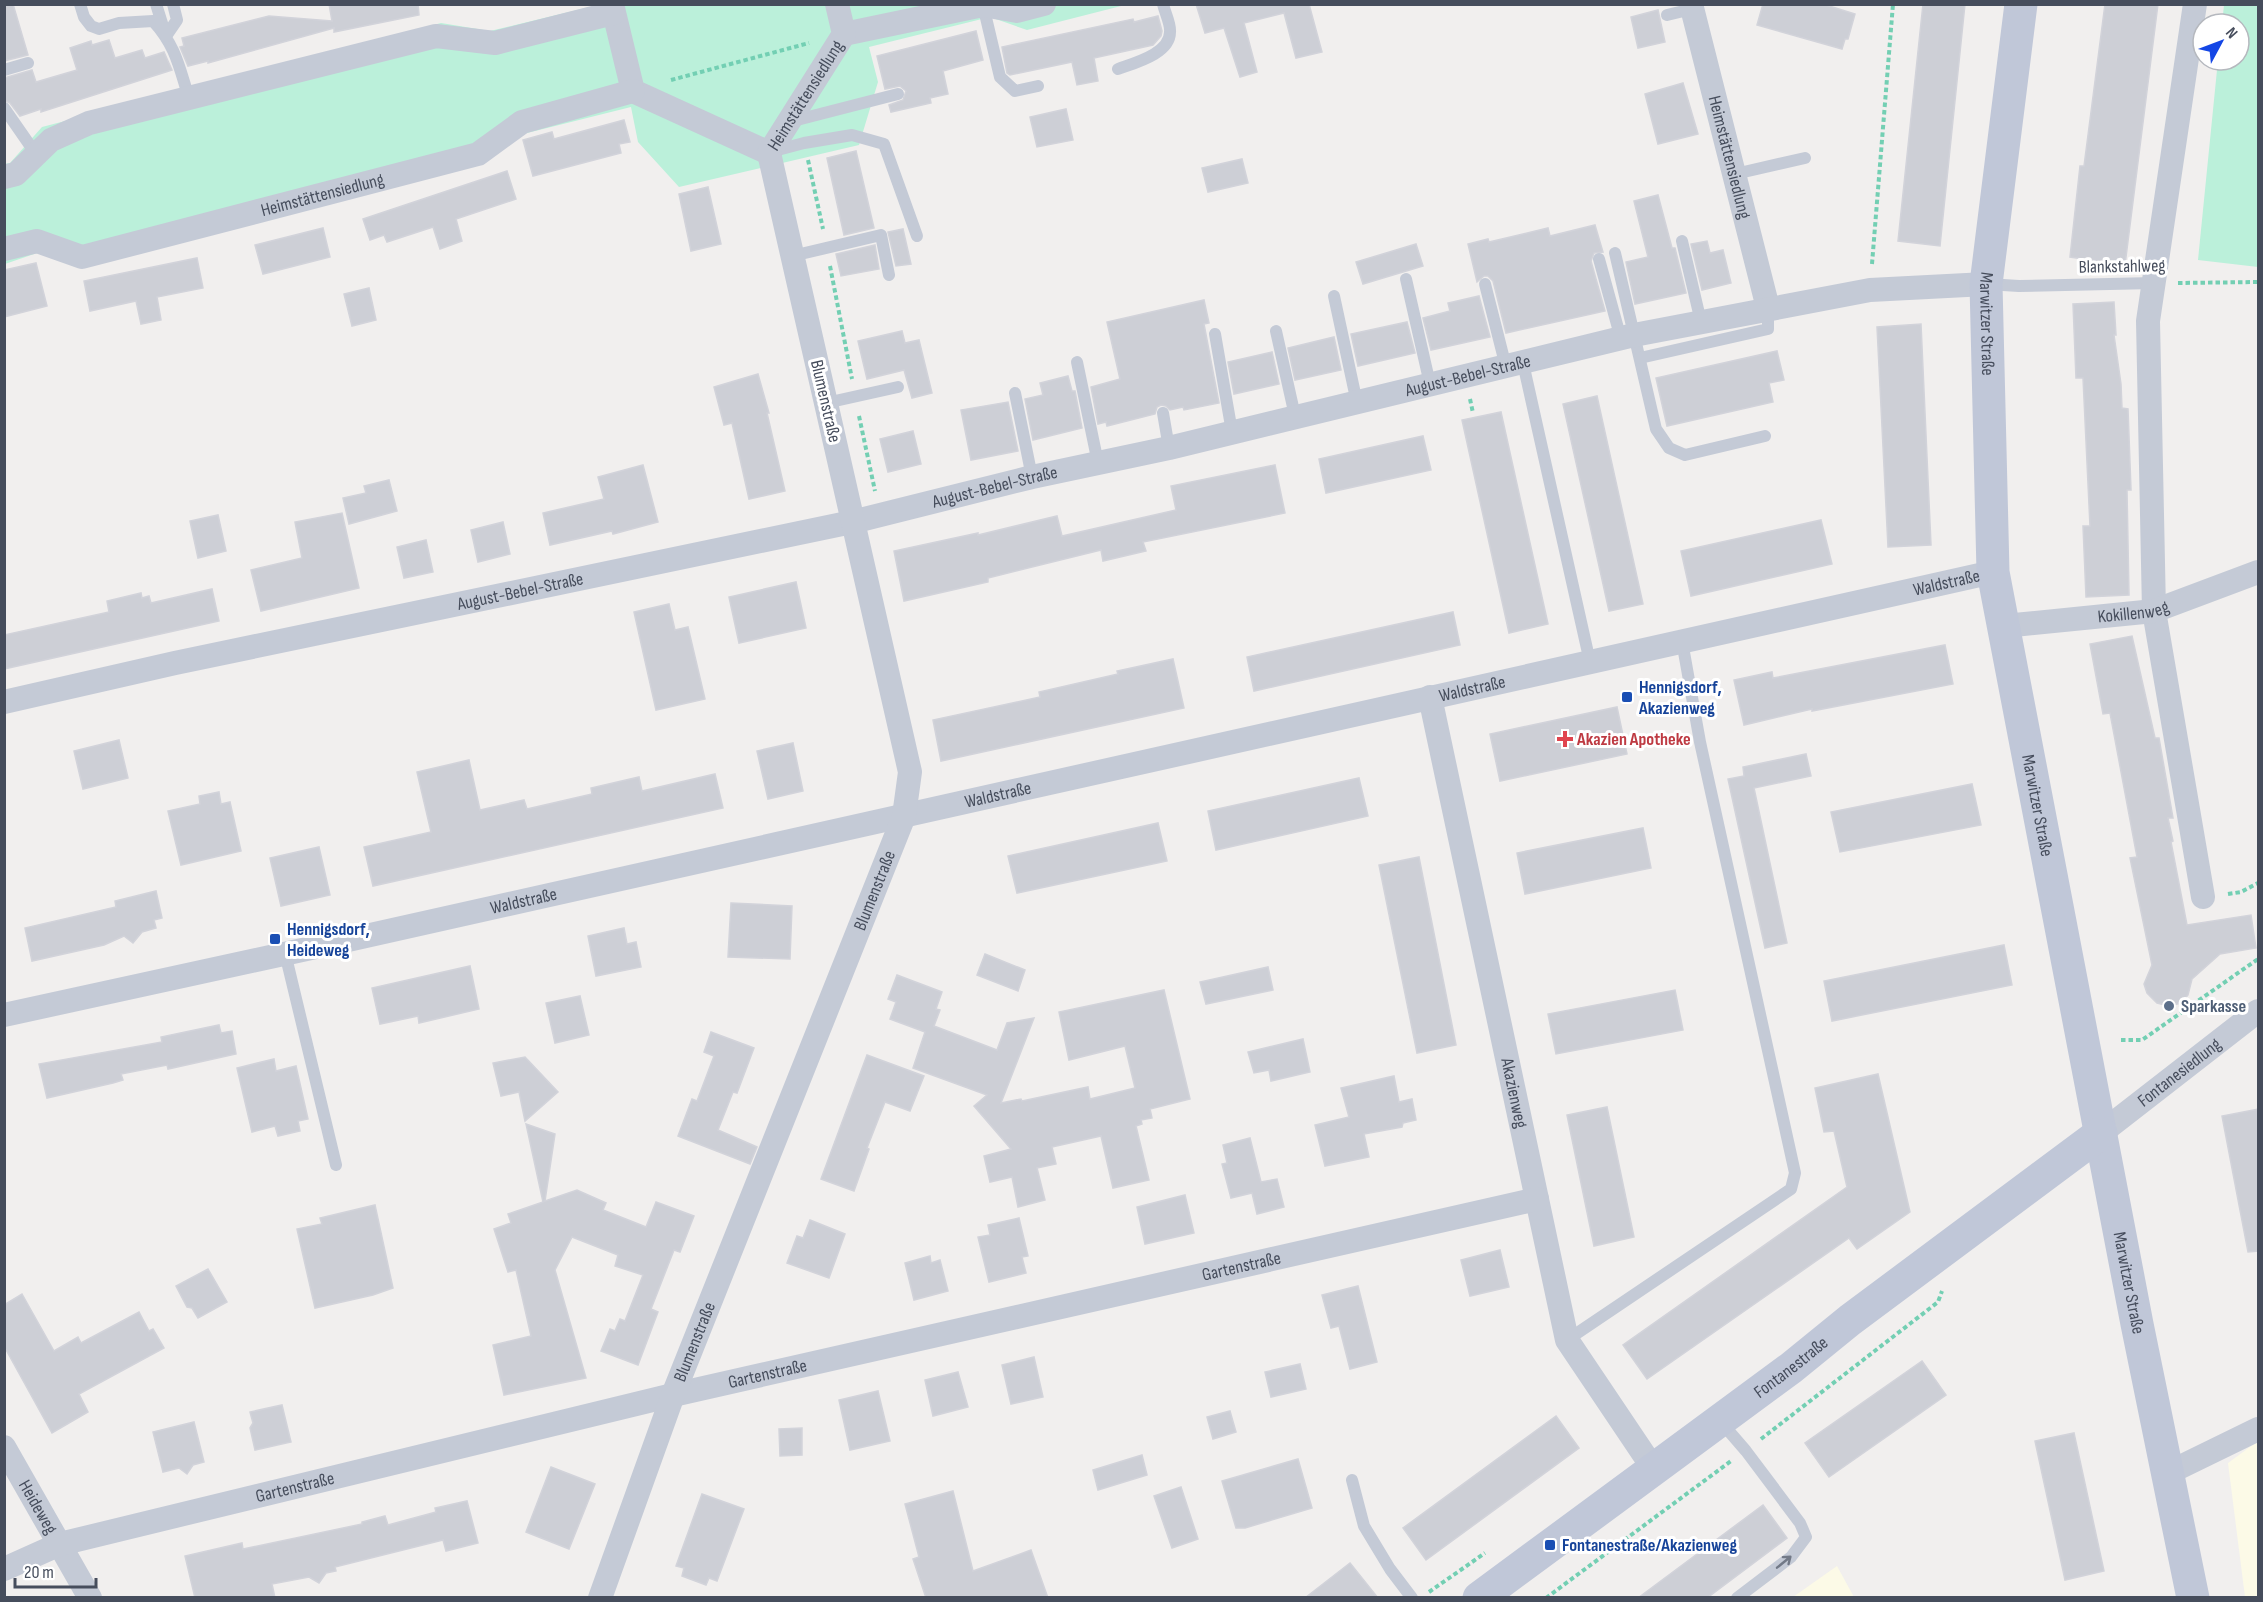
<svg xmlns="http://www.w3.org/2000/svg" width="2263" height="1602" font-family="'Sofia Sans Condensed',sans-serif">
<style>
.commercial{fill:#fcfae7}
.green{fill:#bbf0da}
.building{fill:#cdcfd6;stroke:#d2d3da;stroke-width:1.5}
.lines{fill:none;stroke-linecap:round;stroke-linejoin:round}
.path{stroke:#73cfb3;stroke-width:4;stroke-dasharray:4.5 3;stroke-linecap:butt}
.lane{stroke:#c4cad6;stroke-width:12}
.street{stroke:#c4cad6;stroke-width:24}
.secondary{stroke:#c0c7d8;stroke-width:33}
.oneway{stroke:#727987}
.transit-dot{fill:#1a4fb4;stroke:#fff;stroke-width:2}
.health-dot{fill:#e0444e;stroke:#fff;stroke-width:2}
.service-dot{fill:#5c6f8a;stroke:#fff;stroke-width:2}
.labels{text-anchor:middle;stroke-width:6;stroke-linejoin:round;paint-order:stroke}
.street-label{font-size:18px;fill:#464d5c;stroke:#fff}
.transit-label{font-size:18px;font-weight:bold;fill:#164399;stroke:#fff;text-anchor:start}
.health-label{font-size:18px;font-weight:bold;fill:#be3a42;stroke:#fff;text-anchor:start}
.service-label{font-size:18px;font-weight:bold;fill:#4e5e75;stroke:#fff;text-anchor:start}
</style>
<rect width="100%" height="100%" fill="#f1efee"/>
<g class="commercial">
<polygon points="2258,1441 2258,1597 2245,1597 2228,1463"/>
<polygon points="1837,1566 1854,1597 1793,1597"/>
</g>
<g class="green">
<polygon points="602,4 1125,5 1027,30 990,17 869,47 878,82 859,145 679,187 638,142 631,107 515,136 87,267 37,253 5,264 4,164 10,163 42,127 441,23 490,31"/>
<polygon points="2224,5 2258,5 2258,267 2198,260 2218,60 2239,60 2239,24 2222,24"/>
</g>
<g class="building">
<polygon points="4,4 13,4 28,55 4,61"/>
<polygon points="329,4 418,4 419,15 334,32 334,28 208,63 208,61 188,66 180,47 184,46 182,38 269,16 332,21"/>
<polygon points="1196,4 1309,4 1322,52 1296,58 1284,13 1244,23 1257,72 1240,77 1224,28 1205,33"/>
<polygon points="1763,4 1823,4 1855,14 1848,39 1845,39 1842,49 1757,25"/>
<polygon points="1923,4 1965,4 1940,246 1898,241"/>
<polygon points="2105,4 2158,4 2125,265 2070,257 2080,166 2084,166"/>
<polygon points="1658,10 1665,42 1638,48 1631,17"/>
<polygon points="1158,16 1162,31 1161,36 1153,45 1094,58 1098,81 1077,85 1072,62 1010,75 1007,73 1002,47 1133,19 1134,22"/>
<polygon points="976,31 983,60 943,71 948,94 930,98 931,103 891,112 889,105 903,100 906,91 900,86 885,89 877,56"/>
<polygon points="109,40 115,58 142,50 145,58 164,52 172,70 41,112 41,109 20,116 10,103 4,100 4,78 32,70 36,82 77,70 70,48 91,41 92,45"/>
<polygon points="1683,83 1698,134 1658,144 1645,94"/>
<polygon points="1066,109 1073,140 1037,147 1030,117"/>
<polygon points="624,120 630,142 619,144 621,153 533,176 523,140 552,132 554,139"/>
<polygon points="856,151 874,228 844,235 827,158"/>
<polygon points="1242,159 1248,183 1208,192 1202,168"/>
<polygon points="507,171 516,199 456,219 462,241 440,249 433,227 387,242 384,235 370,240 363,219"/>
<polygon points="708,187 721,244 691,251 679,194"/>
<polygon points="1658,195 1672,248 1675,248 1686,293 1635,304 1626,262 1648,257 1634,201"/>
<polygon points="1595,225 1603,252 1594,253 1591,261 1605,311 1506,333 1493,281 1488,276 1484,276 1477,282 1468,244 1488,239 1489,242 1548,228 1550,236"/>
<polygon points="323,228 330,257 263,274 255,245"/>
<polygon points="903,229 911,264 896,266 888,232"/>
<polygon points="1707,241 1710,253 1723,250 1731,283 1702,290 1691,244"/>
<polygon points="1416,244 1423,266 1363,284 1356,262"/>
<polygon points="875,245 879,269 841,276 836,254"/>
<polygon points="197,258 203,288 157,297 161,320 141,324 136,301 90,311 84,281"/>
<polygon points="36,263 47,306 4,317 4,270"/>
<polygon points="369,288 376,320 352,326 344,294"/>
<polygon points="1479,296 1490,337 1431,350 1423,318 1450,311 1448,303"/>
<polygon points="1204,300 1209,323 1204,324 1219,403 1184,410 1183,407 1170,410 1166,406 1161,405 1157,407 1155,414 1107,426 1106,422 1098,424 1091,387 1120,379 1107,322"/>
<polygon points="2114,302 2116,335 2114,335 2121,384 2122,408 2128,409 2131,490 2127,490 2129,595 2086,597 2083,526 2090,526 2083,378 2076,378 2073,304"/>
<polygon points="1407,322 1415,353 1358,366 1351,334"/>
<polygon points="1921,324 1931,545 1888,547 1877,327"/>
<polygon points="902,331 905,343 919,340 932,393 912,398 904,370 867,379 858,341"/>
<polygon points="1334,337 1341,370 1295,380 1288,348"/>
<polygon points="1777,351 1784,380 1769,383 1773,402 1667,426 1656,378"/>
<polygon points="1272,352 1279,384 1234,394 1228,362"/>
<polygon points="758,374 769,413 767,413 785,491 749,499 732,423 724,425 714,387"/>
<polygon points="1068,376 1072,391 1075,391 1082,428 1033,440 1025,399 1043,395 1040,383"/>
<polygon points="1597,396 1643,604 1609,611 1563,404"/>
<polygon points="1008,402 1018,451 971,460 961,410"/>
<polygon points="1501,412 1548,624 1509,633 1462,420"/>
<polygon points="913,431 921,464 888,472 880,439"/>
<polygon points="1423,436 1431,470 1326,493 1319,459"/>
<polygon points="643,465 658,522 613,534 612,531 550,545 543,513 604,499 598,477"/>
<polygon points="1275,465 1285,513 1143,542 1146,551 1103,561 1101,550 988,578 988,582 904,601 894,551 978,533 978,535 1057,516 1062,536 1176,510 1171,486"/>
<polygon points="389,480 397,511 349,524 343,498 366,493 364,486"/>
<polygon points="342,513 359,588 261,611 251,570 302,558 295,522"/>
<polygon points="218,515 226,551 198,558 190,521"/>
<polygon points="1821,520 1832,564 1691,596 1681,551"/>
<polygon points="503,522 510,554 478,562 471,530"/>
<polygon points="426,540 433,572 404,578 397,547"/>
<polygon points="796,582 806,628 739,643 729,597"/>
<polygon points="212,589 219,621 4,669 4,635 109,612 107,601 141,593 142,598 149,596 151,603"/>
<polygon points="669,604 675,630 688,627 705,699 656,710 634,612"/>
<polygon points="1453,612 1460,645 1254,691 1247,657"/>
<polygon points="2132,636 2155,738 2159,738 2173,818 2168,818 2173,841 2171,842 2187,925 2251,915 2256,948 2220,954 2192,979 2188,995 2181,1003 2169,1006 2157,1003 2147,993 2144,984 2152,965 2130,858 2137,857 2110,713 2103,714 2090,644"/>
<polygon points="1945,645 1953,684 1812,711 1812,709 1744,725 1734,680 1772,672 1773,678"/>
<polygon points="1173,659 1184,708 941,761 933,720 1040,697 1039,692 1118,674 1117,671"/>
<polygon points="1617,707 1627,754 1500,781 1490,734"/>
<polygon points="119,740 128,778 83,789 74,751"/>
<polygon points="793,743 803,791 768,799 757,751"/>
<polygon points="1806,754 1811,776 1754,788 1787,943 1765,948 1728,779 1744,776 1743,767"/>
<polygon points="469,760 480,810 524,800 527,809 592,794 591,788 639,777 642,791 715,774 723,808 373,886 364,847 431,832 417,772"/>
<polygon points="1359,778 1368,816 1216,850 1208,811"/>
<polygon points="1972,784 1981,825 1840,852 1831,812"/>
<polygon points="219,792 221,804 230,802 241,851 181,865 168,811 200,804 199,796"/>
<polygon points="1158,823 1167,861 1017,893 1008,856"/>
<polygon points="1643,828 1651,868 1525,894 1517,853"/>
<polygon points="319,847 330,895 281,906 270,858"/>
<polygon points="1419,857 1456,1045 1417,1053 1379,865"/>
<polygon points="156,891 162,918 154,920 156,928 142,932 133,943 124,936 104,945 32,961 25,928 116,907 115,901"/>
<polygon points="731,903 792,906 790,959 728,957"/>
<polygon points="624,928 627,944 636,942 641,967 596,976 588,936"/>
<polygon points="2004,945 2012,985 1832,1021 1824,981"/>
<polygon points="985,954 1025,970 1018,991 977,975"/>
<polygon points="470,966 479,1009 419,1023 418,1016 380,1024 372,988"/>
<polygon points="1268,967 1273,990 1206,1004 1200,982"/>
<polygon points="897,975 942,992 936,1009 940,1010 934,1026 997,1050 1007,1023 1034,1018 1001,1103 1021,1099 1022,1101 1088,1087 1090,1099 1135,1088 1125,1046 1069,1060 1059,1012 1164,990 1190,1099 1150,1109 1152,1118 1141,1120 1142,1124 1136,1126 1149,1180 1113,1188 1101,1136 1052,1147 1056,1164 1037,1168 1045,1200 1018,1207 1012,1177 990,1182 984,1156 1011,1149 974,1106 987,1095 913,1068 925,1032 890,1019 896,1002 888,999"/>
<polygon points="1675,990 1683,1030 1556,1054 1548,1014"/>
<polygon points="580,996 589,1035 555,1043 546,1003"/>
<polygon points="219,1025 221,1033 232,1031 236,1054 168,1069 167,1065 121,1074 123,1080 113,1083 47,1098 39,1064 162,1042 161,1037"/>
<polygon points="711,1032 754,1048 737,1093 733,1092 718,1130 757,1147 750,1164 678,1136 692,1099 697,1101 714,1056 704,1052"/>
<polygon points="1303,1039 1310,1072 1271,1081 1269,1070 1254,1073 1248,1052"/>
<polygon points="867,1055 924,1076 910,1111 885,1102 867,1148 869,1149 854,1191 821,1179"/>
<polygon points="525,1057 558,1092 525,1121 519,1092 501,1096 493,1063"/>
<polygon points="274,1059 276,1071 296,1066 308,1119 298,1121 300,1131 278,1136 275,1126 252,1132 237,1068"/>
<polygon points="1878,1074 1910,1212 1857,1249 1849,1238 1647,1379 1623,1345 1847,1187 1834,1131 1824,1132 1815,1088"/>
<polygon points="1394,1076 1399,1102 1412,1099 1416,1120 1403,1123 1402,1127 1364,1134 1369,1157 1325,1166 1315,1125 1349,1117 1341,1088"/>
<polygon points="1607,1107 1634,1237 1594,1246 1567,1115"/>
<polygon points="2259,1109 2259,1251 2248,1252 2222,1116"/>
<polygon points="526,1124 555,1134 545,1201 577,1190 606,1203 603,1210 646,1227 656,1202 694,1216 680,1252 674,1250 651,1309 658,1312 638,1365 601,1351 610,1329 615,1331 620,1319 625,1321 643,1275 615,1266 618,1255 572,1237 555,1270 586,1378 504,1395 493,1345 531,1336 516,1270 508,1272 494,1229 511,1223 508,1214 543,1202"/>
<polygon points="1250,1138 1261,1182 1277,1179 1284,1207 1257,1214 1252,1193 1231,1198 1222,1164 1227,1163 1223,1145"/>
<polygon points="1185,1195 1194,1233 1145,1244 1137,1207"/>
<polygon points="375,1205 393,1288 373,1295 315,1308 297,1229 322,1224 320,1218"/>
<polygon points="1019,1218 1028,1256 1022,1257 1026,1273 989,1282 978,1237 990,1235 988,1225"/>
<polygon points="810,1220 845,1234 829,1278 787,1263 797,1236 803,1238"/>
<polygon points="1500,1250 1509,1287 1470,1296 1461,1260"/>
<polygon points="930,1256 931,1263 940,1260 948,1291 914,1300 905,1263"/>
<polygon points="208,1269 227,1302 198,1318 192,1308 187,1307 176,1286"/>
<polygon points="1358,1286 1377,1362 1350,1369 1339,1326 1331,1328 1322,1295"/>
<polygon points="22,1294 54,1351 78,1337 81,1343 139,1312 149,1331 153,1329 164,1348 79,1394 88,1412 52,1433 4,1346 4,1305"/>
<polygon points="1034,1357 1043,1397 1011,1404 1002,1365"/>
<polygon points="1922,1361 1946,1395 1829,1477 1805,1443"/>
<polygon points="1300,1364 1306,1389 1271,1397 1265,1372"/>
<polygon points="958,1372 968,1407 933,1416 925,1380"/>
<polygon points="878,1391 890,1441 850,1450 839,1400"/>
<polygon points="282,1405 291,1442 255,1450 250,1428 253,1423 250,1412"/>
<polygon points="1230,1411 1236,1432 1213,1439 1207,1417"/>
<polygon points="1556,1416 1579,1448 1426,1560 1403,1528"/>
<polygon points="194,1422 204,1462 193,1465 187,1474 179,1468 163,1472 153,1432"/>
<polygon points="802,1428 802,1455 780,1456 779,1429"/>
<polygon points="2074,1433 2104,1571 2065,1580 2035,1441"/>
<polygon points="1142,1455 1147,1475 1098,1490 1093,1470"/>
<polygon points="1298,1459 1312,1508 1245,1528 1236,1528 1222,1481"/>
<polygon points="551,1467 595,1484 569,1549 526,1532"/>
<polygon points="1181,1487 1198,1539 1172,1548 1154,1496"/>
<polygon points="953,1491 973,1571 1031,1550 1048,1598 926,1598 913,1559 919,1557 905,1504"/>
<polygon points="702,1494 744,1509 717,1581 709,1578 706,1585 682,1576 684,1568 676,1566"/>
<polygon points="467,1501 478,1543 446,1551 443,1540 335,1567 336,1571 326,1573 319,1583 309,1577 272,1584 275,1598 195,1598 185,1556 242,1543 243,1549 362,1524 362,1522 385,1516 388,1525 436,1512 435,1508"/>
<polygon points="1763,1505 1787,1538 1707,1598 1638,1598"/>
<polygon points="1350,1563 1378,1598 1305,1598"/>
</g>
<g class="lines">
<g class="path">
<polyline points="671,80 809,43"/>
<polyline points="808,160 823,229"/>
<polyline points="1872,264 1893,4"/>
<polyline points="830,266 852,379"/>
<polyline points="2178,283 2258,282"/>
<polyline points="1470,399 1473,413"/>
<polyline points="859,416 875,491"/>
<polyline points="2228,894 2241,892 2258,883"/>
<polyline points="2121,1040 2142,1040 2258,959"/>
<polyline points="1761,1439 1938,1302 1942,1291"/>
<polyline points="1429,1592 1485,1553"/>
<polyline points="1546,1598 1731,1461"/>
</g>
<g class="lane">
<path d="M80,4L84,17L91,26L99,29L119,23L153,21C176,46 179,67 189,98"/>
<polyline points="156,4 166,36 177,20 173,4"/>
<polyline points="983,5 1000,77 1015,91 1038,86"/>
<polyline points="1667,15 1692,9"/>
<path d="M1118,69C1134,63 1170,54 1170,32C1171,24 1165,13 1163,4"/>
<polyline points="4,70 28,63"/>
<polyline points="4,108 36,154"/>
<polyline points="789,122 898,94"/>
<polyline points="770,152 804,143 852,135 884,144 917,236"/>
<polyline points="1735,174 1805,158"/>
<polyline points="1682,241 1701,322"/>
<polyline points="1615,253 1656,429 1669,448 1685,455 1765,436"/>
<polyline points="792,256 881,235 889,275"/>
<polyline points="1599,259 1621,339"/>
<polyline points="1406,279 1430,384"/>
<polyline points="1485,284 1506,367"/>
<polyline points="1987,284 2019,286 2154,283"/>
<polyline points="1334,296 1357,403"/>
<polyline points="1276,331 1295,416"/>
<polyline points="1215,334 1232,432"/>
<polyline points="1640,358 1768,329 1768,308"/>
<polyline points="1077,362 1098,463"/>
<polyline points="1523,363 1590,662"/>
<polyline points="1015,393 1032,477"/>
<polyline points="826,403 898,387"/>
<polyline points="1163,413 1169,448"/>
<polyline points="285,953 336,1165"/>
<polyline points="1567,1340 1791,1189 1795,1173 1700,742 1682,641"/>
<polyline points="1721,1422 1746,1451 1800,1523 1806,1537 1791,1557 1737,1598"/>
<polyline points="1352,1480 1364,1526 1390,1569 1412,1598"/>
</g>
<g class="street">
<polyline points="612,4 633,91 769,153"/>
<path id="s1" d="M1691,4L1768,308"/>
<polyline points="2195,4 2148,321 2154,611 2203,897"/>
<polyline points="844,34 983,5 1017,11 1044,4"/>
<path id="s2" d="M769,153L844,34L837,4"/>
<polyline points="4,177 16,174 51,140 89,123 436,36 495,43 613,13"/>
<path id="s3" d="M4,249L37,241L82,257L478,154L522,122L633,91"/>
<path id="s4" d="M2004,626L2154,611L2258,572"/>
<path id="s5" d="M1430,697L1567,1340L1653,1468"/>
<path id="s6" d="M4,702L175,663L852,522L1032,477L1169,448L1634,335L1870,290L1986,284"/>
<path id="s7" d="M4,1015L348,940L1993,572"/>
<path id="s8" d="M2101,1133L2258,1011"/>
<path id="s9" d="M4,1447L90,1598"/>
<polyline points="2168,1473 2258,1429"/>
<path id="s10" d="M4,1569L60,1544L673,1395L1537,1199"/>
<path id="s11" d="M600,1598L673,1395L904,816L910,772L769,153"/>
</g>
<g class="secondary">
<path id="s12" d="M2021,4L1986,284L1993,572L2137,1324L2193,1598"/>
<path id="s13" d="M1479,1598L1791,1368L1850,1320L2101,1133"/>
</g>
</g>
<defs><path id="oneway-shaft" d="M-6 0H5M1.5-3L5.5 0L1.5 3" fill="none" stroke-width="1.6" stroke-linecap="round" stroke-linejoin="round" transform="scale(1.5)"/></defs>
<use class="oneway" href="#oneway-shaft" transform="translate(1784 1562) rotate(-39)"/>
<g class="transit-dot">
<rect x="1621" y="691" width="12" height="12" rx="3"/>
<rect x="269" y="933" width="12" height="12" rx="3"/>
<rect x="1544" y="1539" width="12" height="12" rx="3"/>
</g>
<path class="health-dot" d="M1562 730h6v6h6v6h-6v6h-6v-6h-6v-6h6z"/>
<circle class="service-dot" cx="2169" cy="1006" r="6"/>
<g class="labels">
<g class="street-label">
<text dy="6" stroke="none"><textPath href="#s2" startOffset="68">Heimstättensiedlung</textPath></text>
<text dy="6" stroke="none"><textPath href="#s1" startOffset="158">Heimstättensiedlung</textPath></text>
<text dy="6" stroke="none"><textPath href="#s3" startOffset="330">Heimstättensiedlung</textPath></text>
<text transform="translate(2122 266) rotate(-1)" y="6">Blankstahlweg</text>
<text dy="6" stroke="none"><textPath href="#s12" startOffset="322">Marwitzer Straße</textPath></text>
<text dy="6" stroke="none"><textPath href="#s6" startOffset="1500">August-Bebel-Straße</textPath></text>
<text transform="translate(826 401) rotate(77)" y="6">Blumenstraße</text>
<text dy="6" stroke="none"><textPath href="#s6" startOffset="1014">August-Bebel-Straße</textPath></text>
<text dy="6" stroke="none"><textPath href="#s7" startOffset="1990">Waldstraße</textPath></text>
<text dy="6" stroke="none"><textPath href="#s6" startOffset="528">August-Bebel-Straße</textPath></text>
<text dy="6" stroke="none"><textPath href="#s4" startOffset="130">Kokillenweg</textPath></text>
<text dy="6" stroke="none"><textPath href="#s7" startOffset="1504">Waldstraße</textPath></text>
<text dy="6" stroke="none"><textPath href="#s7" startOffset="1018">Waldstraße</textPath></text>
<text dy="6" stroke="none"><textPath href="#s12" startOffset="808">Marwitzer Straße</textPath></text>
<text dy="6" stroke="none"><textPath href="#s11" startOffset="759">Blumenstraße</textPath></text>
<text dy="6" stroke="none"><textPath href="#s7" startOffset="532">Waldstraße</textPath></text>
<text dy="6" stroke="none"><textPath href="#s8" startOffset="99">Fontanesiedlung</textPath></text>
<text dy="6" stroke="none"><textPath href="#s5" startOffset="405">Akazienweg</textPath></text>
<text dy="6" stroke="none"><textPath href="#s10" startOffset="1275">Gartenstraße</textPath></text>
<text dy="6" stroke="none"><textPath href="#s12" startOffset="1294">Marwitzer Straße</textPath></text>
<text dy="6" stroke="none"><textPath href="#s11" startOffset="273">Blumenstraße</textPath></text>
<text dy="6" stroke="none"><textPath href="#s13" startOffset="388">Fontanestraße</textPath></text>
<text dy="6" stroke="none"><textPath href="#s10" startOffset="789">Gartenstraße</textPath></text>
<text dy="6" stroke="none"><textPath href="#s10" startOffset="303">Gartenstraße</textPath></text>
<text dy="6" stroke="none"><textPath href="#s9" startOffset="69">Heideweg</textPath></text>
</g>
<g class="transit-label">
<text x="1639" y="693">Hennigsdorf,<tspan x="1639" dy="21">Akazienweg</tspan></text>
<text x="287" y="935">Hennigsdorf,<tspan x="287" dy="21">Heideweg</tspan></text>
<text x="1562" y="1551">Fontanestraße/Akazienweg</text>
</g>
<g class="health-label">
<text x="1577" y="745">Akazien Apotheke</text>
</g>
<g class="service-label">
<text x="2181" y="1012">Sparkasse</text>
</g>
</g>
<rect width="2263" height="1602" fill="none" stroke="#464d5c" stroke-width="12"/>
<g transform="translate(2221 42) rotate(49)"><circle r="28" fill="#ffffff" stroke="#b5b8be" stroke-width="1.5"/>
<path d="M0-4.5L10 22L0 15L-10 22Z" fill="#1446e5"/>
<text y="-9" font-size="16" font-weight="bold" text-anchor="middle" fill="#464d5c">N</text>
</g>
<path d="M15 1578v9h81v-9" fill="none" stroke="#464d5c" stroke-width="3"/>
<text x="24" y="1578" font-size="18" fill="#464d5c" stroke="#ffffff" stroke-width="4.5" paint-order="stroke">20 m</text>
</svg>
